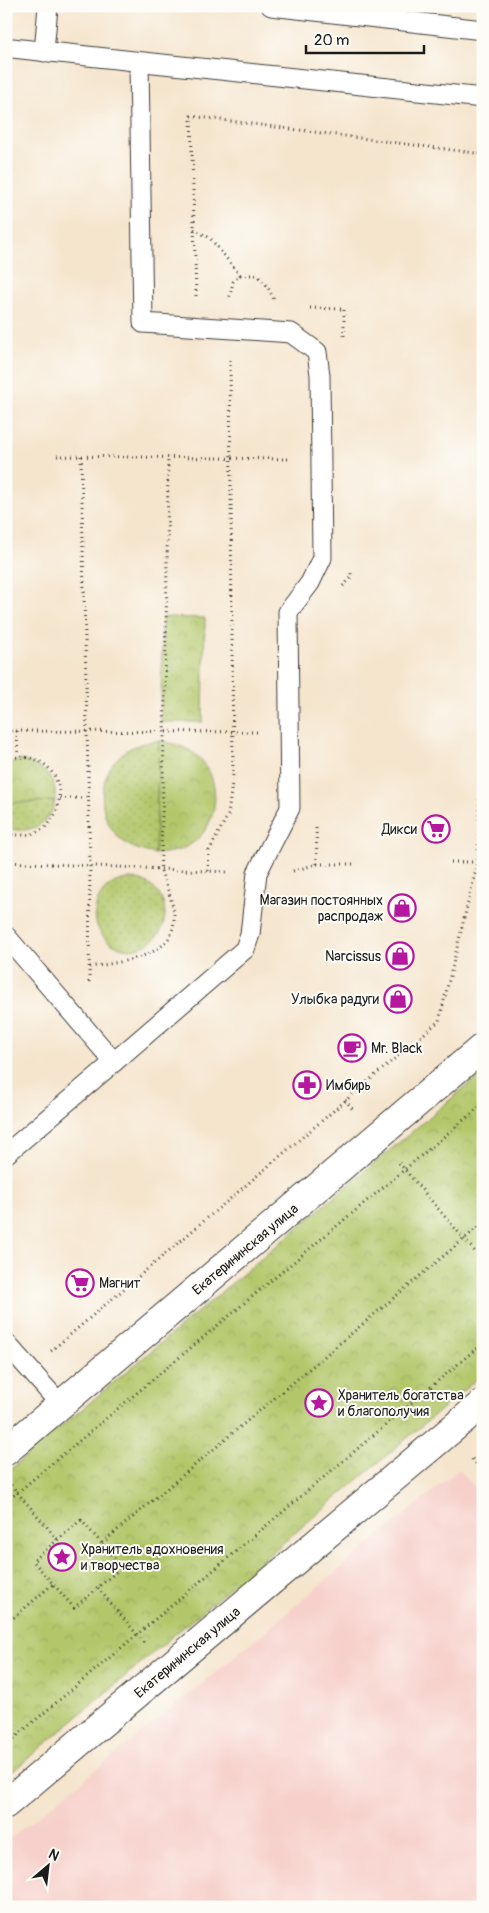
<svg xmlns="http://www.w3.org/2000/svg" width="489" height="1913" font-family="Pangolin,sans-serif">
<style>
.built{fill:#f7d0cb}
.grass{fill:url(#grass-dots);stroke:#687244}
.park{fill:url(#park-crowns);stroke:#687244}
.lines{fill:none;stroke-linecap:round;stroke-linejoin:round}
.service-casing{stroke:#3d3a37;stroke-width:21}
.minor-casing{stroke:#3d3a37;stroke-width:30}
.path{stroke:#3d3a37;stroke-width:3;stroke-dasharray:1 4;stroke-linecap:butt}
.service{stroke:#fff;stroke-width:19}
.minor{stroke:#fff;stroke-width:28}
.labels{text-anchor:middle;stroke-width:4;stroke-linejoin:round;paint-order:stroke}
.poi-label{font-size:14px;fill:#1c1c1c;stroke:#fdfcf7;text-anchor:start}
.street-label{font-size:14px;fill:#1c1c1c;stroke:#fdfcf7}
</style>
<defs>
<pattern id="grass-dots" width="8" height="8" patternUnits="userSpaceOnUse" patternTransform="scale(1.25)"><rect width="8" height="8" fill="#b3c76b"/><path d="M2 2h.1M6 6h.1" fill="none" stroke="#99aa5c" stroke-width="1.8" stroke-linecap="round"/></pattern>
<pattern id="park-crowns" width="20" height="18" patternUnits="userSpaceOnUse" patternTransform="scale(1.25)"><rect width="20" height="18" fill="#b3c76b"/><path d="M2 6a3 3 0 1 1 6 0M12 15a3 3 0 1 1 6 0" fill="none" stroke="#99aa5c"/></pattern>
</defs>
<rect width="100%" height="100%" fill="#fdfcf7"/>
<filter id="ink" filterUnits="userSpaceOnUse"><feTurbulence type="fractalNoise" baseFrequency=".02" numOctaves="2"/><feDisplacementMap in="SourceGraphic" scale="10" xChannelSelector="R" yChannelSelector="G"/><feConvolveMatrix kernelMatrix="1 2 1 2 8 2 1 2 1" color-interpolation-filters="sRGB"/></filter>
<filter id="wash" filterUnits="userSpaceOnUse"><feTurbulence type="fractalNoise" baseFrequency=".0096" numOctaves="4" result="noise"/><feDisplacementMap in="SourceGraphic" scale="20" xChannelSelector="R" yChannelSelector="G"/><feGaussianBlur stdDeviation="1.12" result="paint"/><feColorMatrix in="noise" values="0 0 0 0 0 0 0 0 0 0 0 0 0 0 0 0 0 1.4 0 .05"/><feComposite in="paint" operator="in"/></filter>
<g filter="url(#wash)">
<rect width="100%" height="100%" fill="#f5e5cd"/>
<polygon class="built" points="459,1469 483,1497 483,1907 6,1907 6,1842 196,1689"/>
<g class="grass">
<path d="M159,740L155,854C143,851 132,849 123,841C94,818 96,771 126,751C136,744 148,742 159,740Z"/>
<path d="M55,801C50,825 29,835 6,828V803Z"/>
<circle cx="130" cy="914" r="35"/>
</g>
<g class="park">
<polygon points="162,617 205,618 203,722 161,722"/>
<path d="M159,740C171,743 181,745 192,752C224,773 222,827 188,846C177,852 167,853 155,854Z"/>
<path d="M20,760C40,764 59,778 55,801L6,803V764Z"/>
<polygon points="483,1072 483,1374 6,1777 6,1473"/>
</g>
</g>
<g filter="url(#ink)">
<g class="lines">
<g class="service-casing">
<g id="service">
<polyline points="271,6 483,30"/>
<polyline points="12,48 483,98"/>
<polyline points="44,52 48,6"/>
<polyline points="6,936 114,1062 6,1154"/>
<polyline points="114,1062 245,949 250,934 257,873 290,808 288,612 310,583 322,558 320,375 317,352 291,333 143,323 139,62"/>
<polyline points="6,1343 61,1405"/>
</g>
</g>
<g class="minor-casing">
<g id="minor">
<polyline points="6,1451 483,1047"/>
<polyline points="6,1804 483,1403"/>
</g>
</g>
<g class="path">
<polyline points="194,229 210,238 240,275 233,282 229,299"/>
<polyline points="240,275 257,275 267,286 275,301"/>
<polyline points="196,296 191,116 483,154"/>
<polyline points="310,308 344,309 344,337"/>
<polyline points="57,456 291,459"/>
<polyline points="81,456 90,866 89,985"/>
<polyline points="343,586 351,578 351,571"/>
<polyline points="6,731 261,732"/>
<polyline points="17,731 18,756"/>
<path d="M6,759C78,742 76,851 6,833"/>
<polyline points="60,798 89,798"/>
<polyline points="6,862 228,872"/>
<polyline points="451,862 483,862"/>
<polyline points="317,864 355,864"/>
<polyline points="208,871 209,851 228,815 233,775 230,358"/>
<polyline points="293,871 317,864 316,825"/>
<path d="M90,967C113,963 160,959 171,934C180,912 167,891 161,871C160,866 161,858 161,852C165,721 167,589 168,457"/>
<polyline points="345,1100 354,1111"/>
<polyline points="399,1163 483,1261"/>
<polyline points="51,1351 439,1021 478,862 483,646"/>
<polyline points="472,1459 483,1471"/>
<polyline points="11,1485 58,1540"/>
<polyline points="6,1502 483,1104"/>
<polygon points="81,1520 122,1567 74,1608 33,1561"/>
<polyline points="102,1543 483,1223"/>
<polyline points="98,1588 144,1643"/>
<polyline points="6,1624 53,1584"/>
<polyline points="6,1745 483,1343"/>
</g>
<use href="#service" class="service"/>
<use href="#minor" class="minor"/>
</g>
</g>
<defs>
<g id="supermarket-ring" transform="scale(1.4375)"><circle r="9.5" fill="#fdfcf7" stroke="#b5179e" stroke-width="1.5"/><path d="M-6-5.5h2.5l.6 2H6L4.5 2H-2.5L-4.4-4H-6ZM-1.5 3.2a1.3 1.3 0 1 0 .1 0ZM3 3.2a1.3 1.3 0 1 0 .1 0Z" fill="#b5179e"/></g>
<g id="shop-ring" transform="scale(1.4375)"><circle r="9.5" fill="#fdfcf7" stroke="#b5179e" stroke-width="1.5"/><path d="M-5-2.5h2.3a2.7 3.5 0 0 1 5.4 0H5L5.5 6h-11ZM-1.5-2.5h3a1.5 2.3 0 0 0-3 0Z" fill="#b5179e"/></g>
<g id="cafe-ring" transform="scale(1.4375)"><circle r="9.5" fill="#fdfcf7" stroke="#b5179e" stroke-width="1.5"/><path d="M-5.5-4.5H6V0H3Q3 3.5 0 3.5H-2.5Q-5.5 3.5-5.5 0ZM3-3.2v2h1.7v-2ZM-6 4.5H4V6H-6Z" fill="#b5179e"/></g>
<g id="pharmacy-ring" transform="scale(1.4375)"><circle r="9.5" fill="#fdfcf7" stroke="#b5179e" stroke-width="1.5"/><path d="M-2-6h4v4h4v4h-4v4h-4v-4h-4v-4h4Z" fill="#b5179e"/></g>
<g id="sight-ring" transform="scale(1.4375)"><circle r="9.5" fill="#fdfcf7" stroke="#b5179e" stroke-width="1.5"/><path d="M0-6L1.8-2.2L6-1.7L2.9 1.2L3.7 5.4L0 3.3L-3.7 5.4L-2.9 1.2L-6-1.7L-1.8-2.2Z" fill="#b5179e"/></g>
</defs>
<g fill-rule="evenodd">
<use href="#supermarket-ring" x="436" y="829"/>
<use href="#shop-ring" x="402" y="908"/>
<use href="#shop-ring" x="400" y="956"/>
<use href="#shop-ring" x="398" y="999"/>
<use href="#cafe-ring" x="352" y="1048"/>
<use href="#pharmacy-ring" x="307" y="1085"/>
<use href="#supermarket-ring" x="80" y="1283"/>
<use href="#sight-ring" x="319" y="1403"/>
<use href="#sight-ring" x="62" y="1557"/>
</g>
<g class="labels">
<g class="poi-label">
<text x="417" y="834" text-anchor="end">Дикси</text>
<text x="383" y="905" text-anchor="end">Магазин постоянных<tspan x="383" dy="16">распродаж</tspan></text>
<text x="381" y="961" text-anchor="end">Narcissus</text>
<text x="379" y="1004" text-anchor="end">Улыбка радуги</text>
<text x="371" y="1053">Mr. Black</text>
<text x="326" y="1090">Имбирь</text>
<text x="99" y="1288">Магнит</text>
<text x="338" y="1400">Хранитель богатства<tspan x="338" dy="16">и благополучия</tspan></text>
<text x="81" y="1554">Хранитель вдохновения<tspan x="81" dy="16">и творчества</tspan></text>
</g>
<g class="street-label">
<text transform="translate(245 1249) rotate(-40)" y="5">Екатерининская улица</text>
<text transform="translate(187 1652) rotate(-40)" y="5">Екатерининская улица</text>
</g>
</g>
<rect width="489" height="1913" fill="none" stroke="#fdfcf7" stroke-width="25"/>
<g transform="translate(48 1866) rotate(28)" stroke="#fdfcf7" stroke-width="4" paint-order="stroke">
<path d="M0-4L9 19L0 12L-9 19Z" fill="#1c1c1c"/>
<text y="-8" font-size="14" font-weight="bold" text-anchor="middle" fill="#1c1c1c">N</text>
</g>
<path d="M306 45v8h118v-8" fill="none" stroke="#1c1c1c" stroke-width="2.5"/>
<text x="314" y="45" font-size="15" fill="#1c1c1c" stroke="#fdfcf7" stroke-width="4" paint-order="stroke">20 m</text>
</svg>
